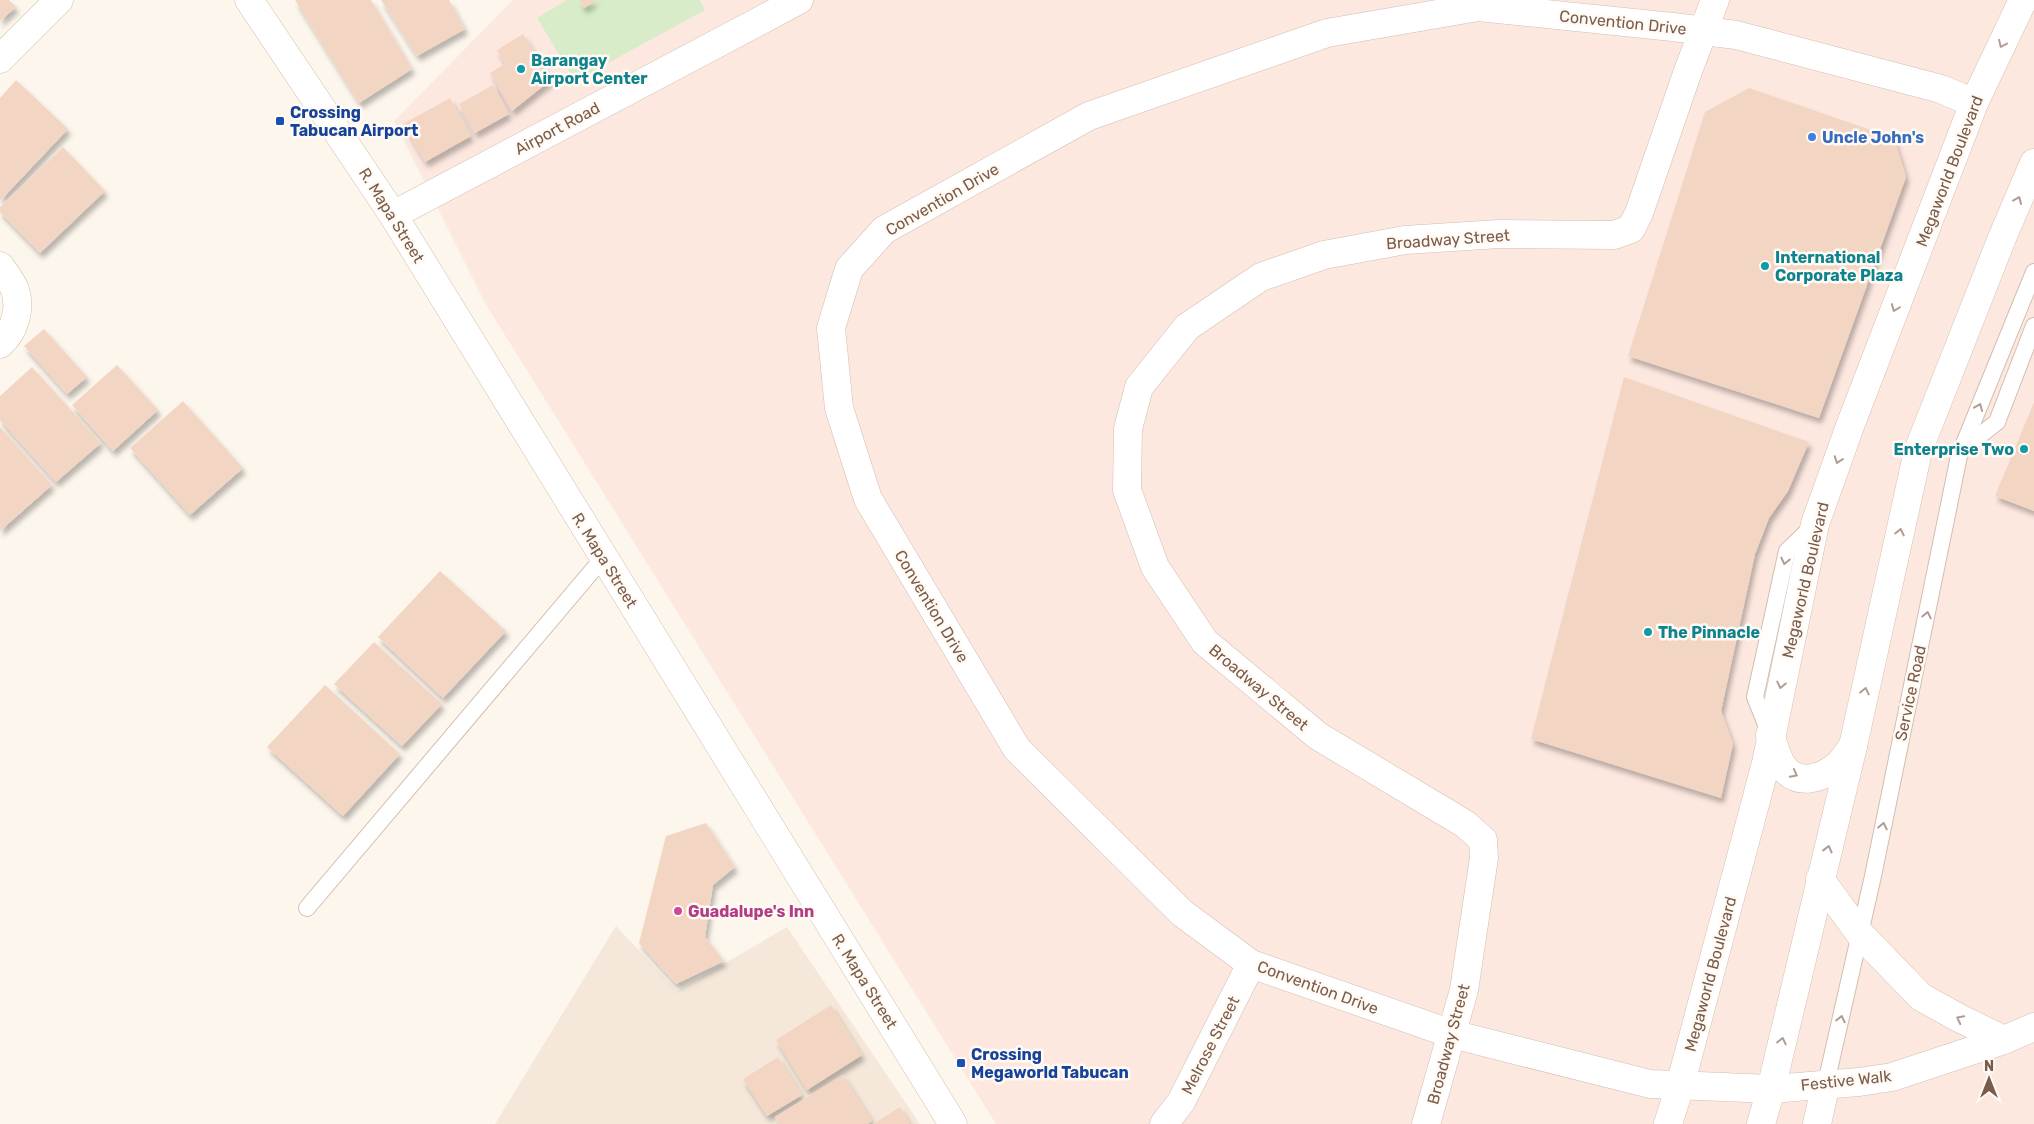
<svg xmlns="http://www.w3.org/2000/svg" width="2034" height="1124" font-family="Rubik,sans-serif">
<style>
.residential{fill:#f5e8da}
.commercial{fill:#fde8e0}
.green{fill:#d8ecc9}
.building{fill:#f3d5c3;filter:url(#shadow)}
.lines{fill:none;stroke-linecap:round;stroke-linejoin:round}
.service-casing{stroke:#d1beb0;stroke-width:18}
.minor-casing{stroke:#d1beb0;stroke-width:29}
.tertiary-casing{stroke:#d1beb0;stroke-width:29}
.secondary-casing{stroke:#d6c0b0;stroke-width:29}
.service{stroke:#fff;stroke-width:16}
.minor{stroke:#fff;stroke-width:28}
.tertiary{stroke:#fff;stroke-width:28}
.secondary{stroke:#fff;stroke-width:28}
.oneway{stroke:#af9d94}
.culture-dot{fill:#0f9aa8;stroke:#fffaf3;stroke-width:2}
.transit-dot{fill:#1a4fb4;stroke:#fffaf3;stroke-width:2}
.shop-dot{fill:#3f7fe0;stroke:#fffaf3;stroke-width:2}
.hotel-dot{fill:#d1479c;stroke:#fffaf3;stroke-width:2}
.labels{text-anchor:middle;stroke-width:5;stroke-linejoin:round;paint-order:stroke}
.street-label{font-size:16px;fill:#7a5c4d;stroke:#fffaf3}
.culture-label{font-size:16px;font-weight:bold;fill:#0d838f;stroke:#fffaf3;text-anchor:start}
.transit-label{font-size:16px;font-weight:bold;fill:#164399;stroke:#fffaf3;text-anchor:start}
.shop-label{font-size:16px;font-weight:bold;fill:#366cbe;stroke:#fffaf3;text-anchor:start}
.hotel-label{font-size:16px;font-weight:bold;fill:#b23c85;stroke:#fffaf3;text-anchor:start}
</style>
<defs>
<filter id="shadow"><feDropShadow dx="3" dy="5.5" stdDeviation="2.5" flood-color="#0004"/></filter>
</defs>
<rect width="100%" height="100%" fill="#fdf6ec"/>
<polygon class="residential" points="616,926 677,991 787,927 920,1124 495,1124"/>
<polygon class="commercial" points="513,0 2034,0 2034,1124 996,1124 485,303 394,121"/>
<polygon class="green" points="567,0 700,0 705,10 575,81 537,18"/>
<g class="building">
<polygon points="0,0 9,0 16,7 0,21"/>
<polygon points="295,0 371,0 412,69 359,103"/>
<polygon points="381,0 449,0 465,29 417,56"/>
<polygon points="579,0 596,0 584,8"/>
<polygon points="523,34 552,79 512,111 490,73 505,64 497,50"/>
<polygon points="16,80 68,129 0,201 0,98"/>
<polygon points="493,85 509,114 475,133 459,104"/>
<polygon points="1749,88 1894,138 1906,177 1819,418 1628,356 1705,112"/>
<polygon points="450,98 471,136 425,162 403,124"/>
<polygon points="63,147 105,191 40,253 0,212 0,207"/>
<polygon points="44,329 87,377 67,394 24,346"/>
<polygon points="117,365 158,410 113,451 72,405"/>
<polygon points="32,367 101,443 56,482 0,420 0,396"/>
<polygon points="1624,377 1809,442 1788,491 1769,518 1755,554 1721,711 1733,744 1721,798 1531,739"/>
<polygon points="183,401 243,468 190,515 130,448"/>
<polygon points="2034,402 2034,511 1995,496"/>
<polygon points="0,427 52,485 0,531"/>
<polygon points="440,571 506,631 443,698 378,637"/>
<polygon points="374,642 442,704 402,746 334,684"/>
<polygon points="325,685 400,754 343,816 267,747"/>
<polygon points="706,823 735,867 713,885 705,937 724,961 676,984 639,943 666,836"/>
<polygon points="831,1005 862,1055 807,1090 776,1040"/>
<polygon points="778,1057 802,1095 767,1116 743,1079"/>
<polygon points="843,1075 872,1121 868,1124 779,1124 775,1117"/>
<polygon points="900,1107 910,1124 873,1124"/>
</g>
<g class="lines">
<g class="service-casing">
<g id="service">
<polyline points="1964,448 1997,422 2034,326"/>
<polyline points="1770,734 1755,697 1787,551 1813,526"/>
<polyline points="307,908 603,558"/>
<polyline points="1826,1083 1873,876 1959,456 2034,272"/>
</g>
</g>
<g class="minor-casing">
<g id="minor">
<polyline points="0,59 59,0"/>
<polyline points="1974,103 1941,89 1736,35 1673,27 1478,7 1327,33 1089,116 884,230 849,269 831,328 839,408 868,499 1017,749 1182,913 1251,964 1452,1034 1650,1084 1771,1089 1859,1082 1892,1077 2004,1040 2034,1027"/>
<path d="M0,266C5,273 12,282 15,290C21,308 15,331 0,344"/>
<polyline points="1164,1124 1181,1102 1251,964"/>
<polyline points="1426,1124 1464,990 1484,858 1483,840 1465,824 1318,736 1205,642 1155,567 1127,490 1128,429 1139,387 1187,327 1261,277 1324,255 1405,240 1499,234 1614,235 1631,229 1639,213 1688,71 1715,0"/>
<polyline points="1817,1124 1826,1083"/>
</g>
</g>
<g class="tertiary-casing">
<polyline id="tertiary" points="393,215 799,0"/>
</g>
<g class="secondary-casing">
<g id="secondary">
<polyline points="249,0 393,215 953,1124"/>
<path d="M1770,735C1774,745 1777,758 1783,767C1798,787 1823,778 1838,765C1844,760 1848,752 1853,746"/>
<polyline points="1820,879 1860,934 1921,997 1959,1018 2004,1040"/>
<polyline points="1668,1124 1680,1086 1766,763 1815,524 1850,426 1974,103 2023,0"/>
<polyline points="1761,1124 1771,1089 1853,746 1918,451 2002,238 2034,163"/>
</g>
</g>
<use href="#service" class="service"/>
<use href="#minor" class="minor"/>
<use href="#tertiary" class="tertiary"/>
<use href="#secondary" class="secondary"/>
</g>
<defs><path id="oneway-chevron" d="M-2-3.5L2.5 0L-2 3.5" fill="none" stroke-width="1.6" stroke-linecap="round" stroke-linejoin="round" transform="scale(1.25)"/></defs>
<g class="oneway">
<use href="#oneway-chevron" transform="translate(2002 44) rotate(115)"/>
<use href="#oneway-chevron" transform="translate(2018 200) rotate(-67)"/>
<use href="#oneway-chevron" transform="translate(1895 308) rotate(111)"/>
<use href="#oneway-chevron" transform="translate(1979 407) rotate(-68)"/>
<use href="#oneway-chevron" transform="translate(1838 460) rotate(110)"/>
<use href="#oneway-chevron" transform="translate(1900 532) rotate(-78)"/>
<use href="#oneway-chevron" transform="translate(1785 561) rotate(103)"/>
<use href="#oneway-chevron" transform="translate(1927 615) rotate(-78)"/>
<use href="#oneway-chevron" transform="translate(1781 685) rotate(102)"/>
<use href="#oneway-chevron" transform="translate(1865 691) rotate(-78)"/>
<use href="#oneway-chevron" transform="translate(1794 774) rotate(28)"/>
<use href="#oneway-chevron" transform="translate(1883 826) rotate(-78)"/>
<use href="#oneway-chevron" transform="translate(1828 849) rotate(-76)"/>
<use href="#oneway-chevron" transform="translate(1841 1019) rotate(-77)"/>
<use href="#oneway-chevron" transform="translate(1960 1019) rotate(-153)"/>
<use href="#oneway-chevron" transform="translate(1782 1041) rotate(-77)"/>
</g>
<g class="culture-dot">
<circle cx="521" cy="69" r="5"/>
<circle cx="1765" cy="266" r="5"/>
<circle cx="2024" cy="449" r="5"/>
<circle cx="1648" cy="632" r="5"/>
</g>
<g class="transit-dot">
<rect x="275" y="116" width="10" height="10" rx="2.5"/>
<rect x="956" y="1058" width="10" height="10" rx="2.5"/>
</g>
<circle class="shop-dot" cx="1812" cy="137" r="5"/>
<circle class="hotel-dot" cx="678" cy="911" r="5"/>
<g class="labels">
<g class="street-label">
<text transform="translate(1623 22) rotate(6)" y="6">Convention Drive</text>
<text transform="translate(557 128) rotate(-28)" y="6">Airport Road</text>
<text transform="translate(1949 171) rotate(-69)" y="6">Megaworld Boulevard</text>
<text transform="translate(942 199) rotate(-30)" y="6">Convention Drive</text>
<text transform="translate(392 215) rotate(58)" y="6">R. Mapa Street</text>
<text transform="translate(1448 239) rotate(-4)" y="6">Broadway Street</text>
<text transform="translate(605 560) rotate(58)" y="6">R. Mapa Street</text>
<text transform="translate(1805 580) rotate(-77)" y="6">Megaworld Boulevard</text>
<text transform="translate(932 606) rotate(59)" y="6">Convention Drive</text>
<text transform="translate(1259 687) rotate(40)" y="6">Broadway Street</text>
<text transform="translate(1910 693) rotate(-78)" y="6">Service Road</text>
<text transform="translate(1710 974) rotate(-75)" y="6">Megaworld Boulevard</text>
<text transform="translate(865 981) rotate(58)" y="6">R. Mapa Street</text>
<text transform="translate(1318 987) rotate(20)" y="6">Convention Drive</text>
<text transform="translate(1448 1044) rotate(-75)" y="6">Broadway Street</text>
<text transform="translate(1210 1045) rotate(-63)" y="6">Melrose Street</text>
<text transform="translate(1846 1080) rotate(-6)" y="6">Festive Walk</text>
</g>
<g class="culture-label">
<text x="531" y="66">Barangay<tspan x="531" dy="18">Airport Center</tspan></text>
<text x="1775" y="263">International<tspan x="1775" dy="18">Corporate Plaza</tspan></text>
<text x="2014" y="455" text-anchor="end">Enterprise Two</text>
<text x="1658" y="638">The Pinnacle</text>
</g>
<g class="transit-label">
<text x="290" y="118">Crossing<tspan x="290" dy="18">Tabucan Airport</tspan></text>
<text x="971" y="1060">Crossing<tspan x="971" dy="18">Megaworld Tabucan</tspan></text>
</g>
<g class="shop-label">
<text x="1822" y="143">Uncle John's</text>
</g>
<g class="hotel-label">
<text x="688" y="917">Guadalupe's Inn</text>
</g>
</g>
<g transform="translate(1989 1079)" stroke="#fffaf3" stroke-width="4" paint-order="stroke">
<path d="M0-4L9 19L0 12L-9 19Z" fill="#7a5c4d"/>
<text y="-8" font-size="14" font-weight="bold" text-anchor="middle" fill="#7a5c4d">N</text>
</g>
</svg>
